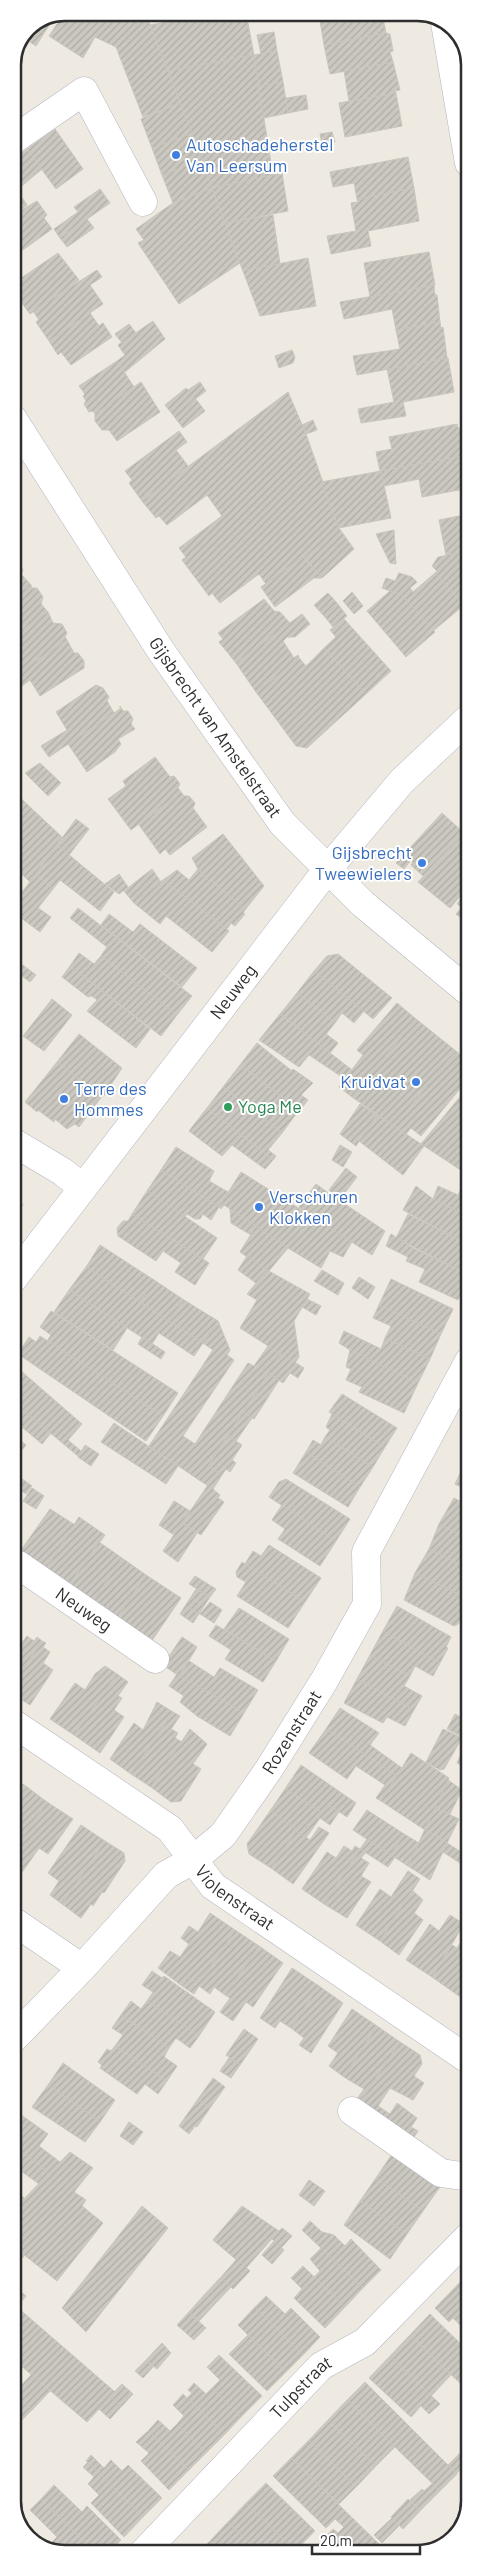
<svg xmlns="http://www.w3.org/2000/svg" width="482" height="2566" font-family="Barlow,sans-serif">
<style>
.building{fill:url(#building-hatch);stroke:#c9c6bb}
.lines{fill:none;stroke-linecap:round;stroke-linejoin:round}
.minor-casing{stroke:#b5b6c0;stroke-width:29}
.minor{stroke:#fff;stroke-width:28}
.shop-dot{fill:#3f7fe0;stroke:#fff;stroke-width:2}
.leisure-dot{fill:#2e9e5b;stroke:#fff;stroke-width:2}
.labels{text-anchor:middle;stroke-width:4;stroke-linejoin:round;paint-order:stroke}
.shop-label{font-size:18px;fill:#366cbe;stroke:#fff;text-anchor:start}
.street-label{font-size:18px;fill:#2e2e2e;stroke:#fff}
.leisure-label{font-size:18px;fill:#27864d;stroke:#fff;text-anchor:start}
.rim{fill:none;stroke:#2e2e2e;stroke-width:2.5}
</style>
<defs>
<pattern id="building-hatch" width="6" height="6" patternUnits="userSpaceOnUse" patternTransform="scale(1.25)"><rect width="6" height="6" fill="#cac8c0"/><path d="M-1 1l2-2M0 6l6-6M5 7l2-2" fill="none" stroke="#aeaca5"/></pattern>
</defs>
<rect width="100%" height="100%" fill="#eeeae2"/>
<g class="building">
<polygon points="65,12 146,13 148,19 140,22 114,46 95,37 83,58 49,36"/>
<polygon points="169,13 216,13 170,21"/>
<polygon points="216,13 246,13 254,55 168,71 150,25"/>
<polygon points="309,13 382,13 386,33 324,45 319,15 310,17"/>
<polygon points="50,19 53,20 44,33 33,26"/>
<polygon points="148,19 180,103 143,117 116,47 114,46 140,22"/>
<polygon points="33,26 44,33 36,46 24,38 28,28"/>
<polygon points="274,32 277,51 261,54 257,35"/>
<polygon points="386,33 390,34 393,51 390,52 393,62 330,74 324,45"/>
<polygon points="277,51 283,82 258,86 254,55"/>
<polygon points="254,55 273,176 212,188 168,71"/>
<polygon points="393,62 400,90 395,91 396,93 349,101 344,71"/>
<polygon points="283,82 288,113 264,118 258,86"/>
<polygon points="396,93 402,126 345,137 339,103"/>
<polygon points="306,95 308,109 288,113 286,98"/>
<polygon points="180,103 192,133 152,148 141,119"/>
<polygon points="55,129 83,169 56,189 27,149"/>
<polygon points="332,132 335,142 322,144 320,134"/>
<polygon points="192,133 202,160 162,175 152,148"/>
<polygon points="27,149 42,169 17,190 27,205 13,215 13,176 23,168 16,158"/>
<polygon points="408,157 414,188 357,199 354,183 333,187 330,172"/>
<polygon points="202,160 212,188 173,203 162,175"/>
<polygon points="282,173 288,211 225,223 212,188"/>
<polygon points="212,188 240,263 179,304 138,243 144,240 136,229 173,203"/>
<polygon points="414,188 419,221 368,231 371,246 331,254 327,236 356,231 351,203 358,202 357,199"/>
<polygon points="100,189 110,203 60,238 54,229 78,212 74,207"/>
<polygon points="37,201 47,215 44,218 52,229 13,257 13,215"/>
<polygon points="273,215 280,264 243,271 225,223"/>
<polygon points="87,219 94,228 67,247 60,238"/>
<polygon points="429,252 435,285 370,297 364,263"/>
<polygon points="58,253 79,280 30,314 19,299 23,296 14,283"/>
<polygon points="308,258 316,306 260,316 243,271"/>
<polygon points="97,270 102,277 90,285 103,304 49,341 36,322 39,320 33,311"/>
<polygon points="435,285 434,286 435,295 437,295 440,322 396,330 392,309 344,319 340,302"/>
<polygon points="90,313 99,326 103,323 112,337 71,365 61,352 58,355 49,341"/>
<polygon points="153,321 165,339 125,372 117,361 125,355 118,345"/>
<polygon points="440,322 441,328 443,327 447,358 357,375 353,356 400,349 396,330"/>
<polygon points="129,324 136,333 122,343 115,334"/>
<polygon points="292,350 295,357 293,363 279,368 275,356"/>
<polygon points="448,358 454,392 403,402 406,416 361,423 358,409 394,402 387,369"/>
<polygon points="117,361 134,387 95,414 93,411 89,412 84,404 86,401 83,396 85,394 79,386"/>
<polygon points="141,382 160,412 117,441 109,430 102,430 95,421 95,414"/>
<polygon points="200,382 206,391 173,415 165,405 186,388 188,390"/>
<polygon points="288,392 306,434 339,528 305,558 266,584 259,574 220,603 212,593 209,596 182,560 186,557 179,548 222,516 207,495 167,525 159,516 156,518 142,501"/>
<polygon points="195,398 205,411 183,428 173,415"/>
<polygon points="313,420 317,430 306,434 302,425"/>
<polygon points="457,424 458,428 461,428 464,441 460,442 463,456 380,471 376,452 392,449 389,437"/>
<polygon points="179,431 187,442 176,450 188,466 142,501 129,483 132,480 125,471"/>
<polygon points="463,456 466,471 469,470 469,488 422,497 419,479 384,486 381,471"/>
<polygon points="381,471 391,518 339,528 321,482"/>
<polygon points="469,514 469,551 446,555 439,520"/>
<polygon points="339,528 354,549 322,578 305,558"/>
<polygon points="394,530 396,564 390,563 376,534"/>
<polygon points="469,551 469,600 464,605 435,573 437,571 432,566 438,557"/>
<polygon points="303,557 322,578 314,578 275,607 261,587"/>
<polygon points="13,561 18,561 23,570 21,574 31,585 13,597"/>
<polygon points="399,573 412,577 417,582 410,588 413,592 435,573 464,605 433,631 402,595 382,588 386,578 395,581"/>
<polygon points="31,585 32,588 37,588 43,597 41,604 48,612 13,636 13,597"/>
<polygon points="390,591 402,595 435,632 406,657 367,611"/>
<polygon points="352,592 363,606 354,614 343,601"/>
<polygon points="328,593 337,603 325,617 314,605"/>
<polygon points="264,599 274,611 280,612 290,623 236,663 219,642 223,639 218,633"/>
<polygon points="337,603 347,616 333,627 325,617"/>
<polygon points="48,612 53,623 62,624 67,633 65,637 67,640 14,675 13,636"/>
<polygon points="302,614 310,624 295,637 287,637 283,641 294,658 298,655 300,660 256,692 236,663"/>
<polygon points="344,619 391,671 366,694 324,648 336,637 330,630"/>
<polygon points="67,640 74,653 78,653 84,661 84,668 40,696 30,680 13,692 13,676"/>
<polygon points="324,648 366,694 307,748 296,746 256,692 300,659 306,666"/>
<polygon points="96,685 103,688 109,697 107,701 114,713 49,757 41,746 67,730 56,712"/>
<polygon points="120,706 123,711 128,711 133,719 131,724 135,729 118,739 121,744 115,752 87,772 68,744 120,709"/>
<polygon points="155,757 170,777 174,776 180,784 178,788 181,792 131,830 108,799 126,786 123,781"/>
<polygon points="40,763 61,783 48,796 25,773"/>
<polygon points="13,791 62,837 30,882 13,866"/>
<polygon points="181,792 184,796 189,796 195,803 193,808 207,827 170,855 165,849 160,854 139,825"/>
<polygon points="442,813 464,833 423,876 411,865 413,862 411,860 404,869 396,863"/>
<polygon points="76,819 89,829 69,855 57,845"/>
<polygon points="464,833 469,837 469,886 450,908 418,882"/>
<polygon points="223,834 264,886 245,910 212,881 210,882 198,869 192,858"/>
<polygon points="57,845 114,892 100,911 60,880 53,889 36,874"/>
<polygon points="152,869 161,882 134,903 124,891"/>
<polygon points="198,869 210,882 212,881 245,910 243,913 245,914 235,926 231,923 227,929 163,880 177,870 189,880"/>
<polygon points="36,874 53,889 38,908 51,917 40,932 13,912 13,904"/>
<polygon points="119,874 128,887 119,894 105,884"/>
<polygon points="163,880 229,931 212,952 166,916 160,924 134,903"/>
<polygon points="469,888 469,924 456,914 462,907 457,904"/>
<polygon points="78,908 192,996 177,1015 101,956 107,947 70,918"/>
<polygon points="109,914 133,932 140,924 197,968 182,987 101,925"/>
<polygon points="79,953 94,964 101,956 177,1015 161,1036 70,966"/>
<polygon points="338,954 392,998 373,1019 314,971 327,956"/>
<polygon points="20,963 36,975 30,982 14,970"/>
<polygon points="70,966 150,1029 136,1048 87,1011 97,1000 92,996 88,997 62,977"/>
<polygon points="314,971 364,1011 354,1023 342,1013 335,1023 297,993"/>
<polygon points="297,993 335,1023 326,1034 338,1043 330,1053 280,1014"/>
<polygon points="52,999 72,1015 44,1051 23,1036"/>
<polygon points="397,1003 416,1019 352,1097 339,1087 363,1055 357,1050"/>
<polygon points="280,1014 352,1070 345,1079 309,1055 299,1067 259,1040"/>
<polygon points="416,1019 456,1051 394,1126 352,1097"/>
<polygon points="79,1034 122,1068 103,1097 57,1062"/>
<polygon points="257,1043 292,1071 293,1069 313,1083 301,1095 308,1100 300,1110 240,1065"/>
<polygon points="456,1051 469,1062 469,1078 421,1136 411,1128 406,1134 394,1126"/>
<polygon points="57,1062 102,1096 79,1127 75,1124 67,1129 55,1119 54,1122 38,1110 37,1112 25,1102"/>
<polygon points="240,1065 299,1110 282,1133 223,1087"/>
<polygon points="469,1086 469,1129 444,1159 421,1144"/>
<polygon points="223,1087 282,1133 268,1150 276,1156 273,1160 207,1108"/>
<polygon points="360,1104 377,1115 356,1146 340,1134"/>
<polygon points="207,1108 273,1160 265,1169 232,1145 222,1156 189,1131"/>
<polygon points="377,1115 424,1146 403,1175 359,1141"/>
<polygon points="469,1129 469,1167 465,1173 444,1159"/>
<polygon points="340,1145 352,1152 343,1167 332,1160"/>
<polygon points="176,1147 214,1171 209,1181 228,1192 219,1207 161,1170"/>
<polygon points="346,1168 357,1177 340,1199 329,1190"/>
<polygon points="161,1170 219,1207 211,1220 203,1214 200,1219 195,1219 187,1214 185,1217 147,1191"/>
<polygon points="241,1172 311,1216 288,1248 230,1209 224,1205 221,1209 219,1207"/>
<polygon points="316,1184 327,1192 309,1215 299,1207"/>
<polygon points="463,1185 469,1188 469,1217 433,1199 438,1186 458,1195"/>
<polygon points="13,1186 20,1192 19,1199 23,1205 13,1218"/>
<polygon points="416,1186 433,1199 469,1217 469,1245 403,1210"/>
<polygon points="147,1191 217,1238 203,1259 132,1214"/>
<polygon points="327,1192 385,1231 372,1255 309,1215"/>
<polygon points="230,1209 256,1226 251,1235 231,1223"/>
<polygon points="132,1214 209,1263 195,1285 175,1272 181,1263 163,1251 156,1261 118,1236 117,1228 123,1221 128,1221"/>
<polygon points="408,1214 469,1245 469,1275 396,1238"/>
<polygon points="311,1216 352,1242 343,1257 330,1251 321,1268 288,1248"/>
<polygon points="256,1226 288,1248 268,1272 240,1252"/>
<polygon points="391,1234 411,1247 469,1275 458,1300 419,1282 425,1269 406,1261 408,1257 386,1246"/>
<polygon points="100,1245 154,1280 140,1302 86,1267"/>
<polygon points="247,1256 267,1270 256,1283 238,1270"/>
<polygon points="86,1267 203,1343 194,1356 159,1333 152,1344 69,1290"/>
<polygon points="267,1270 310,1294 294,1321 299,1357 295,1363 240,1328 257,1300 247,1294"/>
<polygon points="322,1270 344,1283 338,1295 314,1281"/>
<polygon points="359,1277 375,1287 368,1299 352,1288"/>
<polygon points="391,1279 453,1309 441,1334 379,1305"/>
<polygon points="154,1280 184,1300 169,1321 140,1302"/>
<polygon points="69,1290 127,1328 113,1350 54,1312"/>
<polygon points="307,1299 321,1306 316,1315 302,1307"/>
<polygon points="184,1300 218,1321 203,1343 169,1321"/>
<polygon points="379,1305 441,1334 430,1359 385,1338 391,1326 373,1318"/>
<polygon points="51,1311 178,1393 163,1416 47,1341 51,1335 40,1327"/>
<polygon points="218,1321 230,1350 227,1355 234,1360 183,1436 195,1444 248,1363 254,1366 268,1346 281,1354 199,1480 149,1446 213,1350 203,1343"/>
<polygon points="344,1331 381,1349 385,1338 430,1359 418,1383 358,1355 339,1343"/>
<polygon points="40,1336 163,1416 146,1441 18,1354 29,1337 36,1342"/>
<polygon points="142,1337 165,1352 161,1359 138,1344"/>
<polygon points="350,1350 418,1383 404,1413 359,1392 362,1387 346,1380 351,1369 346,1367"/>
<polygon points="281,1354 304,1368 298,1378 290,1373 283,1383 268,1373"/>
<polygon points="13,1364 82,1424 68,1440 81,1451 78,1456 13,1402"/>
<polygon points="268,1373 279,1380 267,1399 256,1393"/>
<polygon points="256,1393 267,1399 254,1419 243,1412"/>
<polygon points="342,1394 397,1428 385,1447 329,1412"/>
<polygon points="13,1402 51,1433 42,1444 16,1422 13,1426"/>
<polygon points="243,1412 252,1418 236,1441 228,1436"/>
<polygon points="332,1414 385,1447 373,1467 325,1437 330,1430 326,1427"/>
<polygon points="114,1423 178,1466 166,1484 101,1442"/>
<polygon points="13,1434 26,1445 18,1455 22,1459 13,1469"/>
<polygon points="228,1436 242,1445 232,1460 236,1463 230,1472 226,1469 222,1475 208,1466"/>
<polygon points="325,1437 373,1467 360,1487 306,1452 313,1440 321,1445"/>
<polygon points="85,1445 99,1454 91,1466 78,1457"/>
<polygon points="306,1452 360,1487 348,1507 293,1473"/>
<polygon points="466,1461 469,1462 469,1491 455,1484"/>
<polygon points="208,1466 222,1475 213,1489 199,1480"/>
<polygon points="21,1478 32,1486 26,1494 15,1486"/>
<polygon points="286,1479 350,1519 336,1541 269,1497 279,1482"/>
<polygon points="208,1485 220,1495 218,1498 224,1502 201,1535 182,1523"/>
<polygon points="32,1488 44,1496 36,1509 23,1501"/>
<polygon points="454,1498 469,1506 469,1539 439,1524"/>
<polygon points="174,1501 190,1511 174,1535 159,1525"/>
<polygon points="282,1505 336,1541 320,1566 278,1539 285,1529 272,1520"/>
<polygon points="50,1509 75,1525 45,1570 19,1553"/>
<polygon points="79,1517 105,1535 68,1586 45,1570"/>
<polygon points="182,1523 197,1533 178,1562 163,1551"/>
<polygon points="439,1524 469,1539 469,1569 429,1549"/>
<polygon points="99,1542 122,1558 92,1603 68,1586"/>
<polygon points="269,1545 321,1578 305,1602 245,1564 253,1551 261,1556"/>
<polygon points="429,1549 469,1569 464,1581 469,1583 469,1599 415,1573"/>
<polygon points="122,1558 146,1575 116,1619 92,1603"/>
<polygon points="242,1562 305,1602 288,1628 237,1596 246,1582 237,1577 236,1572"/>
<polygon points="415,1573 469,1599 469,1616 464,1614 458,1624 454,1626 404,1600"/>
<polygon points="146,1575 181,1598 151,1642 116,1619"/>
<polygon points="195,1576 216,1589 210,1597 189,1584"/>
<polygon points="196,1589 210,1597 204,1606 191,1597"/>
<polygon points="191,1597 204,1606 199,1614 185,1606"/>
<polygon points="210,1602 222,1610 214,1623 200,1614"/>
<polygon points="185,1606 199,1614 193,1623 180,1614"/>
<polygon points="397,1606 451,1637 446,1647 448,1648 440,1663 383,1631"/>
<polygon points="239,1608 289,1639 276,1661 224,1629"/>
<polygon points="216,1625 276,1661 263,1682 225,1659 231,1650 209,1636"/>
<polygon points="383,1631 440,1663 433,1676 415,1666 410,1676 370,1655"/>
<polygon points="27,1636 34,1641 37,1637 42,1641 13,1684 13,1643 19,1647"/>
<polygon points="182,1637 197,1647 179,1676 163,1665"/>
<polygon points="42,1641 46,1643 43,1647 50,1652 43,1663 53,1670 30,1705 13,1694 13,1684"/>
<polygon points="370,1655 410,1676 404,1686 422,1696 414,1710 357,1679"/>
<polygon points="189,1661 214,1677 220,1668 258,1690 244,1713 179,1676"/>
<polygon points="105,1666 117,1674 74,1735 50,1719 75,1683 85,1690 95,1674"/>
<polygon points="117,1674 128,1682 118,1696 122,1698 114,1710 124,1717 100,1753 74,1735"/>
<polygon points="177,1674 244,1713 230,1736 197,1716 180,1702 184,1696 169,1686"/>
<polygon points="357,1679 414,1710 405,1726 387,1717 383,1723 344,1703"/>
<polygon points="157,1702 173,1712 131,1774 110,1759 134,1723 143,1730"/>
<polygon points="340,1708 379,1733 370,1745 402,1768 397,1776 326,1729"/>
<polygon points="173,1712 180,1716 171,1729 178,1733 175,1738 182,1742 151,1787 131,1774"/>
<polygon points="455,1714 469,1722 463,1737 447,1729"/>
<polygon points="190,1729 207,1744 193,1764 201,1769 181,1801 171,1802 151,1787"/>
<polygon points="326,1729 397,1776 381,1801 376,1798 385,1785 356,1766 347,1779 309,1753"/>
<polygon points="443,1729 462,1738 444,1769 440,1770 426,1762"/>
<polygon points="468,1740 469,1741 469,1756 462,1752"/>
<polygon points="462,1752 469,1756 469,1769 457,1763"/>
<polygon points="411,1753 449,1778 425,1830 381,1801"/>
<polygon points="301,1765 356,1803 347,1817 329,1805 323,1813 285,1789"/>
<polygon points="13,1778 27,1787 13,1808"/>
<polygon points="448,1780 462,1790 450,1814 435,1808"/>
<polygon points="27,1787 47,1802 13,1852 13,1808"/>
<polygon points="285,1789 323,1813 329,1805 339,1812 330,1825 320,1818 306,1838 270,1811"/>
<polygon points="47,1802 73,1819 48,1854 39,1848 16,1881 13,1879 13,1852"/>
<polygon points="435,1808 459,1819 447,1843 425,1829"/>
<polygon points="367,1810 404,1834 391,1855 353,1830"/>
<polygon points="270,1811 297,1830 271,1868 249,1854 247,1844"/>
<polygon points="81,1825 105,1841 62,1904 50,1895 59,1881 48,1873"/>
<polygon points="319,1827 329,1833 293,1884 271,1868 296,1831 310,1840"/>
<polygon points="425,1829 447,1843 430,1880 408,1866"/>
<polygon points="404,1834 419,1843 408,1866 391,1855"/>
<polygon points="367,1839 395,1857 388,1867 360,1849"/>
<polygon points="105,1841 124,1853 125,1861 104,1893 102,1892 93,1906 91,1904 81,1918 62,1904"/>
<polygon points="447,1843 469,1857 469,1887 461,1881 469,1869 443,1852"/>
<polygon points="466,1845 469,1848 469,1857 461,1852"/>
<polygon points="344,1846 352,1851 355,1846 360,1849 324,1904 302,1889 327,1852 336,1858"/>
<polygon points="360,1849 366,1852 361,1858 369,1863 361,1876 371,1882 347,1918 324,1904"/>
<polygon points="408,1871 420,1879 380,1941 356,1925 380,1889 391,1897"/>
<polygon points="412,1890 423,1900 414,1913 423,1920 399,1955 380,1941"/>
<polygon points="467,1905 469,1906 469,1921 461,1915"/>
<polygon points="210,1913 235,1930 202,1979 199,1977 196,1982 188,1977 182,1986 158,1968 170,1951 180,1957 189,1944 181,1938 189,1926 198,1932"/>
<polygon points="450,1915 464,1924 432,1977 406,1960 430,1924 439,1931"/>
<polygon points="469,1929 469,1956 457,1948"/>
<polygon points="235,1930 259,1946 225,1995 214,1987 210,1994 199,1986 194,1994 182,1986 188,1977 196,1982 199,1977 202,1979"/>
<polygon points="452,1945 469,1956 469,2003 432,1977"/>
<polygon points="259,1946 283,1963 253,2007 246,2002 233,2021 220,2012 230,1998 225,1995"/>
<polygon points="292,1968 319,1986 291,2028 280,2021 275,2028 260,2018"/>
<polygon points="152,1971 162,1978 164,1976 215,2012 199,2036 147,2001 153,1992 142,1985"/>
<polygon points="319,1986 343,2003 311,2053 299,2045 304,2038 291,2028"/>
<polygon points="131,2001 141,2009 147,2001 199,2036 190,2048 176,2038 169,2048 121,2015"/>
<polygon points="352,2009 377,2026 344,2077 329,2066 338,2053 328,2046"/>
<polygon points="121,2015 169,2048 164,2057 177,2066 167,2081 115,2046 123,2035 112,2028"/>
<polygon points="377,2026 400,2042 356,2108 352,2106 364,2089 344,2077"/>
<polygon points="244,2029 258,2039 240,2065 226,2055"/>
<polygon points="400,2042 420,2055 422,2064 414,2076 424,2083 413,2100 390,2088 378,2106 390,2114 397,2103 417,2118 411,2127 418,2131 410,2143 356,2108"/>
<polygon points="115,2046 167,2081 158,2094 145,2084 137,2094 100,2068 102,2065 98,2062 107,2049 111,2051"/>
<polygon points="229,2058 240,2065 231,2078 220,2071"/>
<polygon points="63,2063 115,2100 100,2122 48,2085"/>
<polygon points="213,2078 225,2087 210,2108 198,2099"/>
<polygon points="48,2085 100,2122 85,2142 32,2107"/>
<polygon points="198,2099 210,2108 197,2127 195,2126 189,2134 179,2126"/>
<polygon points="17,2112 48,2134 39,2146 60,2162 48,2174 40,2165 13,2146 13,2118"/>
<polygon points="129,2122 143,2132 133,2145 120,2136"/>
<polygon points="13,2146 40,2165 48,2174 39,2184 21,2171 13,2180"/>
<polygon points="70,2152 93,2168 74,2192 86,2200 82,2206 103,2223 57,2281 13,2246 13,2210"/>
<polygon points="392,2154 440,2187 423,2211 376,2178"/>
<polygon points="376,2178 423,2211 407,2234 360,2201"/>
<polygon points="309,2180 325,2191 314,2206 299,2195"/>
<polygon points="13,2189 24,2198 13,2210"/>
<polygon points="360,2201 407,2234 390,2259 344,2225"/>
<polygon points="142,2206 168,2228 86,2332 62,2308"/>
<polygon points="242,2206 279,2231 246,2268 213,2240"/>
<polygon points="310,2221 322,2232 334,2235 345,2246 351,2239 381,2270 363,2288 302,2230"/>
<polygon points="282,2228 292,2236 281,2248 272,2239"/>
<polygon points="274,2241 284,2250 272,2264 262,2255"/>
<polygon points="13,2246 24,2256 13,2269"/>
<polygon points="321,2248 363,2288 345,2307 314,2277 320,2271 310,2259"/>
<polygon points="237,2259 250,2271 233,2289 221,2277"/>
<polygon points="303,2266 345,2307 325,2328 294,2298 302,2289 291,2278"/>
<polygon points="469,2273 469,2301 449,2322 435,2308"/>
<polygon points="221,2277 231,2287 215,2304 205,2294"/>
<polygon points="13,2285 26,2296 17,2307 115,2392 87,2422 13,2359"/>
<polygon points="205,2294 215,2304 199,2321 189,2312"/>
<polygon points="266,2296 285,2314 291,2308 320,2337 303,2355 255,2307"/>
<polygon points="469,2301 469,2334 453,2318"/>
<polygon points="255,2307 303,2355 286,2372 238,2325"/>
<polygon points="189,2312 206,2328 194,2340 177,2325"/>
<polygon points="430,2314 469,2352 469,2356 460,2366 469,2375 469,2379 463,2386 410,2335"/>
<polygon points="248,2335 286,2372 267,2391 229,2354"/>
<polygon points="410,2335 451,2375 431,2396 390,2356"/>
<polygon points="162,2343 171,2353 157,2369 146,2360"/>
<polygon points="219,2355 262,2396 241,2417 212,2388 220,2380 207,2367"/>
<polygon points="390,2356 440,2404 429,2414 421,2406 411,2417 369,2378"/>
<polygon points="146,2360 153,2367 143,2378 135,2371"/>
<polygon points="32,2374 50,2391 32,2410 14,2393"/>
<polygon points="365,2382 457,2474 440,2491 347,2400"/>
<polygon points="194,2383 206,2394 212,2388 241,2417 225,2434 187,2398 192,2393 188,2390"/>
<polygon points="122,2384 133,2394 121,2407 110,2396"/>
<polygon points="14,2393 32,2410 13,2429 13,2394"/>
<polygon points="183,2394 225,2434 206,2453 177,2424 184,2416 173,2405"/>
<polygon points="110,2396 121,2407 110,2419 99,2409"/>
<polygon points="347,2400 395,2447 376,2466 328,2420"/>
<polygon points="158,2420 170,2431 177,2424 206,2453 189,2470 148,2431"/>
<polygon points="328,2420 376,2466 356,2487 309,2440"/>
<polygon points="148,2431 189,2470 169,2490 141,2461 149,2453 136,2442"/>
<polygon points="309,2440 356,2487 339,2504 291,2458"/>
<polygon points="469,2444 469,2461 457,2473 448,2465"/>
<polygon points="91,2455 104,2468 111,2460 122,2471 128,2465 162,2498 143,2517 86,2461"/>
<polygon points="291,2458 379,2544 371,2553 335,2553 322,2540 333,2529 338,2533 344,2527 335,2519 326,2528 273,2476"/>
<polygon points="88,2462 143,2517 124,2537 91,2503 99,2495 88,2484 94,2477 83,2467"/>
<polygon points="266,2483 315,2531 295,2551 246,2503"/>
<polygon points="432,2484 440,2491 420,2511 410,2500 422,2489 424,2491"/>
<polygon points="54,2485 82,2512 87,2506 121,2540 108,2553 96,2553 41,2499"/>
<polygon points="41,2499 96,2553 55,2551 49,2545 57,2537 30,2510"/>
<polygon points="408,2499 420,2511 403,2529 391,2517"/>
<polygon points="246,2503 295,2551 293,2553 259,2553 228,2522"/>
<polygon points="392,2518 399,2526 382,2543 374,2535"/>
<polygon points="463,2519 456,2536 434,2548"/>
<polygon points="228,2522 259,2553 221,2553 210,2541"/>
<polygon points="210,2541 221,2553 198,2553"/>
</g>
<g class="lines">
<g class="minor-casing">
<g id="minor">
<polyline points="445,23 469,163"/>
<polyline points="13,140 84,91 143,202"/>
<path id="s1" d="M13,419L161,651L282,823L363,904L469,992"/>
<polyline points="13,1142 63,1172 83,1188"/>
<path id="s2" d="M13,1279L327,870L402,781L469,718"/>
<path id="s3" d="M13,1565L17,1564L155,1659"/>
<path id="s4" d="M13,1723L170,1829L213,1886L469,2060"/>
<polyline points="13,1921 82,1968"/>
<path id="s5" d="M13,2039L82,1968L166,1875L193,1860L223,1835L269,1769L324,1681L367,1604L366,1552L469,1361"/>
<polyline points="352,2111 441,2173 469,2177"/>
<path id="s6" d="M143,2553L321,2366L365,2342L469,2236"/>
</g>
</g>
<use href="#minor" class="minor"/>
</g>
<g class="shop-dot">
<circle cx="176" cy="155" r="5"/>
<circle cx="422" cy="863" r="5"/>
<circle cx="416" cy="1082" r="5"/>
<circle cx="64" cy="1099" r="5"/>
<circle cx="259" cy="1207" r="5"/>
</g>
<circle class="leisure-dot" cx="228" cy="1107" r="5"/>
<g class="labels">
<g class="shop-label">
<text x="186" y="151">Autoschadeherstel<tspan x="186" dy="21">Van Leersum</tspan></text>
<text x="412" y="859" text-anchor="end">Gijsbrecht<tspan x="412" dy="21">Tweewielers</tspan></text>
<text x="406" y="1088" text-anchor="end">Kruidvat</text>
<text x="74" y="1095">Terre des<tspan x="74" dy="21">Hommes</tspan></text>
<text x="269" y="1203">Verschuren<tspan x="269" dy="21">Klokken</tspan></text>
</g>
<g class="street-label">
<text dy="6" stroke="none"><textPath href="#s1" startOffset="369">Gijsbrecht van Amstelstraat</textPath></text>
<text dy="6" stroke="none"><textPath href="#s2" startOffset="362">Neuweg</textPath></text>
<text dy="6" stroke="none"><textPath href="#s3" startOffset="85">Neuweg</textPath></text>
<text dy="6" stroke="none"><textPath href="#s5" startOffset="418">Rozenstraat</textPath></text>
<text dy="6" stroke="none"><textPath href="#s4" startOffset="285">Violenstraat</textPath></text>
<text dy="6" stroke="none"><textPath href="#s6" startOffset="229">Tulpstraat</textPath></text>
</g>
<g class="leisure-label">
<text x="238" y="1113">Yoga Me</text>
</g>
</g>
<path d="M0 0H482V2566H0ZM65 21H417A44 44 0 0 1 461 65V2501A44 44 0 0 1 417 2545H65A44 44 0 0 1 21 2501V65A44 44 0 0 1 65 21Z" fill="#fff" fill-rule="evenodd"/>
<path class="rim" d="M65 21H417A44 44 0 0 1 461 65V2501A44 44 0 0 1 417 2545H65A44 44 0 0 1 21 2501V65A44 44 0 0 1 65 21Z"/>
<path d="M312 2546v8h108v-8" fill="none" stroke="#2e2e2e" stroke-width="2.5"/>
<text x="320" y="2546" font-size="15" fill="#2e2e2e" stroke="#ffffff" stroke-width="4" paint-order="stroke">20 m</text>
</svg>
